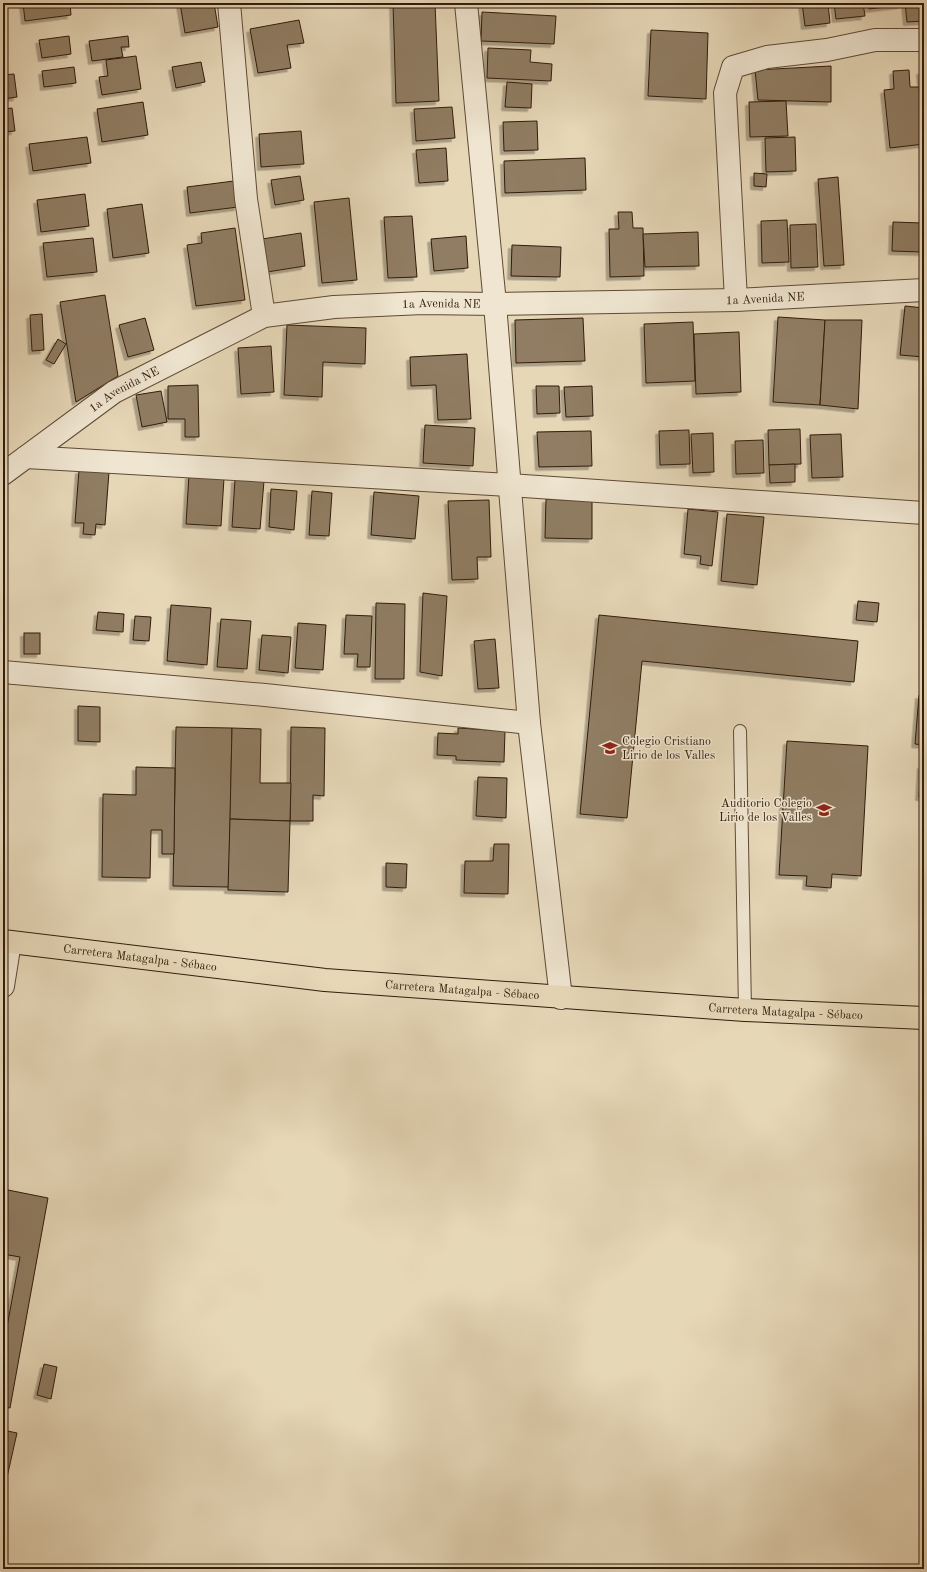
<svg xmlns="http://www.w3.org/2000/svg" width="927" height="1572" font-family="'Old Standard TT',serif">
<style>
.building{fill:#907d64;stroke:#321b0b;filter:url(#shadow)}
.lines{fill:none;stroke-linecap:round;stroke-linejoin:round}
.service-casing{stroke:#5f4a36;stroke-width:14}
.minor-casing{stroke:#5f4a36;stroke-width:24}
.primary-casing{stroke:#321b0b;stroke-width:24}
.service{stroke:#efe5d0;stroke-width:12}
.minor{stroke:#efe5d0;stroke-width:22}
.primary{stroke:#e6d7b7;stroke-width:22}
.labels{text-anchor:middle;stroke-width:3;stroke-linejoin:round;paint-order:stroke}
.street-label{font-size:12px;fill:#321b0b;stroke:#efe5d0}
.poi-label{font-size:12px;fill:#321b0b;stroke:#efe5d0;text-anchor:start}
</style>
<defs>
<filter id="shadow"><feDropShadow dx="-3.5" dy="3.5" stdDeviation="0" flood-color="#0004"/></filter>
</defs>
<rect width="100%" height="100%" fill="#e6d7b7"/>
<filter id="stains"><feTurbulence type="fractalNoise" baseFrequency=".005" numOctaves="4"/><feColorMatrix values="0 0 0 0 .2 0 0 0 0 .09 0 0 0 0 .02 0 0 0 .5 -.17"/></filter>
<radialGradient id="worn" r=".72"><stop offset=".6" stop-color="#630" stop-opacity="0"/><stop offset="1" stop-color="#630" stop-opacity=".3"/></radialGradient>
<g class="building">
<polygon points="23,3 70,3 71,15 25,21"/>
<polygon points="180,3 214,3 218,27 185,33"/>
<polygon points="393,3 435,3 439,101 396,103"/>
<polygon points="802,3 828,3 830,23 805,26"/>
<polygon points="834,3 863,3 865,16 836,19"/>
<polygon points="868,3 901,3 902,5 869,9"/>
<polygon points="905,3 924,3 924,21 907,22"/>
<polygon points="482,12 556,16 554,44 481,41"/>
<polygon points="299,20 304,43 287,45 291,68 258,73 250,29"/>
<polygon points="651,30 708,33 706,99 648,96"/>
<polygon points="69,36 71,54 42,58 39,40"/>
<polygon points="128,36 129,47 121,47 123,57 92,61 89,41"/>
<polygon points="488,48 531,50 530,62 552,64 551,81 487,78"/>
<polygon points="136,56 141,89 102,95 99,77 108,76 106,60"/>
<polygon points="201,62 205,82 176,88 172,67"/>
<polygon points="831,66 831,102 758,100 755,70"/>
<polygon points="74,67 76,83 44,87 42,71"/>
<polygon points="909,70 910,87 919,87 924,144 890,148 884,90 894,89 893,71"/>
<polygon points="920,71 924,71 924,110"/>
<polygon points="14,74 17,97 3,99 3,75"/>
<polygon points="507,82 532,84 531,108 505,107"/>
<polygon points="786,101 788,136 750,137 749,102"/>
<polygon points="143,102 148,135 102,142 97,109"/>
<polygon points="452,107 455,138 416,141 414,109"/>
<polygon points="12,108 15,131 3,132 3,109"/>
<polygon points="537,121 538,150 504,151 503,122"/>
<polygon points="301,131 304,164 261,167 259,134"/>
<polygon points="87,137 91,163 33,171 29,144"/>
<polygon points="795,137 796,171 766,172 765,138"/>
<polygon points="446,148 448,181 419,183 416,150"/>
<polygon points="585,158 586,190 505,193 504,161"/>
<polygon points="754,173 767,174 766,187 754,186"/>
<polygon points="300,176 304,200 275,205 271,180"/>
<polygon points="838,177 844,265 824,266 818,179"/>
<polygon points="234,181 238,207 190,213 187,187"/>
<polygon points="85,194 89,226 41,232 37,200"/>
<polygon points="349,198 357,280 322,283 314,202"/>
<polygon points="142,204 149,253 113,258 107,209"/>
<polygon points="618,212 632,212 633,228 643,228 644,276 610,277 609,229 619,229"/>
<polygon points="412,216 417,277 388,278 384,217"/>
<polygon points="787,220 789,262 762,263 761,221"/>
<polygon points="893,222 922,223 922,252 892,251"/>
<polygon points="816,224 818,267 791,268 790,225"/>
<polygon points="235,228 245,300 196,306 187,245 202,243 201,233"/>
<polygon points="698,232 699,266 645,267 643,234"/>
<polygon points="301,233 305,266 267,272 262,239"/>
<polygon points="466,236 468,268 434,271 431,239"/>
<polygon points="93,238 97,272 47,277 43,243"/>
<polygon points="512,245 561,247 560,277 511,276"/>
<polygon points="105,295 118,376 76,402 60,302"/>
<polygon points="905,306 924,308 924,357 900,355"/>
<polygon points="42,314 44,350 32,351 30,315"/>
<polygon points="778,317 825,320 820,405 773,402"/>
<polygon points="145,318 154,350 128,357 119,325"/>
<polygon points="583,318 585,361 516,363 515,320"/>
<polygon points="825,320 862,320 858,409 820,405"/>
<polygon points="693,322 695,381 646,383 644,324"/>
<polygon points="287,325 366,328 365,364 323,362 322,397 284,395"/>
<polygon points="739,332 741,392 696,394 694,334"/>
<polygon points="58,339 66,344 54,364 46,360"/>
<polygon points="271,346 274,392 241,394 238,348"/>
<polygon points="467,354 471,419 438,420 436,385 411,386 410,357"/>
<polygon points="198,385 199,437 185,437 185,419 168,419 168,386"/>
<polygon points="536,386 559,386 560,413 537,414"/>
<polygon points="592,386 593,416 566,417 564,387"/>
<polygon points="161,391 167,422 142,427 136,395"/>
<polygon points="425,425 475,428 473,466 423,463"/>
<polygon points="800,429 801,464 769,465 768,430"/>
<polygon points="689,430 690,464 660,465 659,431"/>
<polygon points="591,431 592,466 539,467 537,432"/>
<polygon points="713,433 714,472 693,473 691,434"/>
<polygon points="841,434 843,477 812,478 810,435"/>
<polygon points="763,440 764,473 736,474 735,441"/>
<polygon points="795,464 795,482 770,483 769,465"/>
<polygon points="79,470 109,472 105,525 96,524 95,535 83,534 84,523 75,523"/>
<polygon points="189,475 224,478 221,526 186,524"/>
<polygon points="235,479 264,481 260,529 232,527"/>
<polygon points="271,489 297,491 294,530 269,527"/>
<polygon points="312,491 332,493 329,536 309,535"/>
<polygon points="374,492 419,496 415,539 371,535"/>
<polygon points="546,499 592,501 592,539 545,538"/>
<polygon points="489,500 491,557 477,557 478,579 452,580 448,501"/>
<polygon points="688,509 718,512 712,566 700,564 701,556 684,554"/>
<polygon points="727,514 764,517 757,585 721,581"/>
<polygon points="423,593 447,596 442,676 420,672"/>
<polygon points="858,601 879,603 877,622 856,620"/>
<polygon points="376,603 405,604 404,679 375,679"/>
<polygon points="171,605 211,608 207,665 167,661"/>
<polygon points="98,612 124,614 123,632 96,630"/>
<polygon points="346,615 372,616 370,667 357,667 358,654 344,654"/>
<polygon points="599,615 858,641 854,682 642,661 627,818 580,814"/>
<polygon points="135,616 151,617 149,641 133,640"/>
<polygon points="221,619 251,621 247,669 217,667"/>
<polygon points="298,623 326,625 323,670 295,668"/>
<rect x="24" y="633" width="16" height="21"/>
<polygon points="262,635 291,637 288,673 259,670"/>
<polygon points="495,639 499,688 478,689 474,641"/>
<polygon points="919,695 924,696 924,745 915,744"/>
<polygon points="78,706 100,707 100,742 78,741"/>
<polygon points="176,727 232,728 229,887 173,886"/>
<polygon points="291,727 325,728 324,796 313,795 313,821 290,821"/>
<polygon points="232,728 261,729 260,783 291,783 290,821 230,819"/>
<polygon points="458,728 505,731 504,762 456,760 456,756 437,755 438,733 458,734"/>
<polygon points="787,741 868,746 861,876 832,874 831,888 806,886 807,876 779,875"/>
<polygon points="921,765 924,765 924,797 919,797"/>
<polygon points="136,767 175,768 174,854 162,854 162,830 151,830 150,878 102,877 103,794 136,795"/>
<polygon points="478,777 507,778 506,818 476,816"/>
<polygon points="230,819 290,821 288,892 228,890"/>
<polygon points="494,844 509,844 508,894 464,893 465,861 493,861"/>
<polygon points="386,863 407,864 406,888 386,887"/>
<polygon points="3,1189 48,1198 10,1408 3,1407 3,1348 20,1257 3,1254"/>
<polygon points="44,1364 57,1367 51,1399 37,1395"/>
<polygon points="3,1430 17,1433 3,1495"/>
</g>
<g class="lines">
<g class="service-casing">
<polyline id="service" points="740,731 745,1010"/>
</g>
<g class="minor-casing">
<g id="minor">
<polyline points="229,3 246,199 264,316"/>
<polyline points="466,3 495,304 529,723 561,998"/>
<polyline points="736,300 725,93 733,67 767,57 827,50 875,40 924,40"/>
<polyline points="26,457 509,485 924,513"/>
<path id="s1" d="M3,474L114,392L264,316L334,307L423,303L495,304L736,300L924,290"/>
<polyline points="3,672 265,695 529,723"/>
<polyline points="3,986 10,942"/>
</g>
</g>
<g class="primary-casing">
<g id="primary">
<path id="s2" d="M3,941L325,980L745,1010L924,1018"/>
</g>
</g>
<use href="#service" class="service"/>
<use href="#minor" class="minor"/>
<use href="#primary" class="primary"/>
</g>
<defs>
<g id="school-bare" transform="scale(1.2)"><path d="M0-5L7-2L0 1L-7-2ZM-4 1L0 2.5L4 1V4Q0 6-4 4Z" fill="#8f2418" stroke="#efe5d0" stroke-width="2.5" paint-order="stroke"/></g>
</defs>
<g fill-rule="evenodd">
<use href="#school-bare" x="610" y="748"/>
<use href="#school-bare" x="824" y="810"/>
</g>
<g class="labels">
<g class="street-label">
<text dy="4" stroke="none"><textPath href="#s1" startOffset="808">1a Avenida NE</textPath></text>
<text dy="4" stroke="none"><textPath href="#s1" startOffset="484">1a Avenida NE</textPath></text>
<text dy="4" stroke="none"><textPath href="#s1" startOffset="148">1a Avenida NE</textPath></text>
<text dy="4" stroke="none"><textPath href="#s2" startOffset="138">Carretera Matagalpa - Sébaco</textPath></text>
<text dy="4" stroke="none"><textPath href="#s2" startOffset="462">Carretera Matagalpa - Sébaco</textPath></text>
<text dy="4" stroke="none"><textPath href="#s2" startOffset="786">Carretera Matagalpa - Sébaco</textPath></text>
</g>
<g class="poi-label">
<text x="622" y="745">Colegio Cristiano<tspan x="622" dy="14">Lirio de los Valles</tspan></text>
<text x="812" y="807" text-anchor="end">Auditorio Colegio<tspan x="812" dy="14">Lirio de los Valles</tspan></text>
</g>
</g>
<rect width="927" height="1572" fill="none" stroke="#e6d7b7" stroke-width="16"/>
<rect x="4" y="4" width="919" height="1564" fill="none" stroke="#321b0b" stroke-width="2"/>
<rect x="8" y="8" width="911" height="1556" fill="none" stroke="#321b0b"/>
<rect width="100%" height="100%" filter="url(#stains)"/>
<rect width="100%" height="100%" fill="url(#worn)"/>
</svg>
